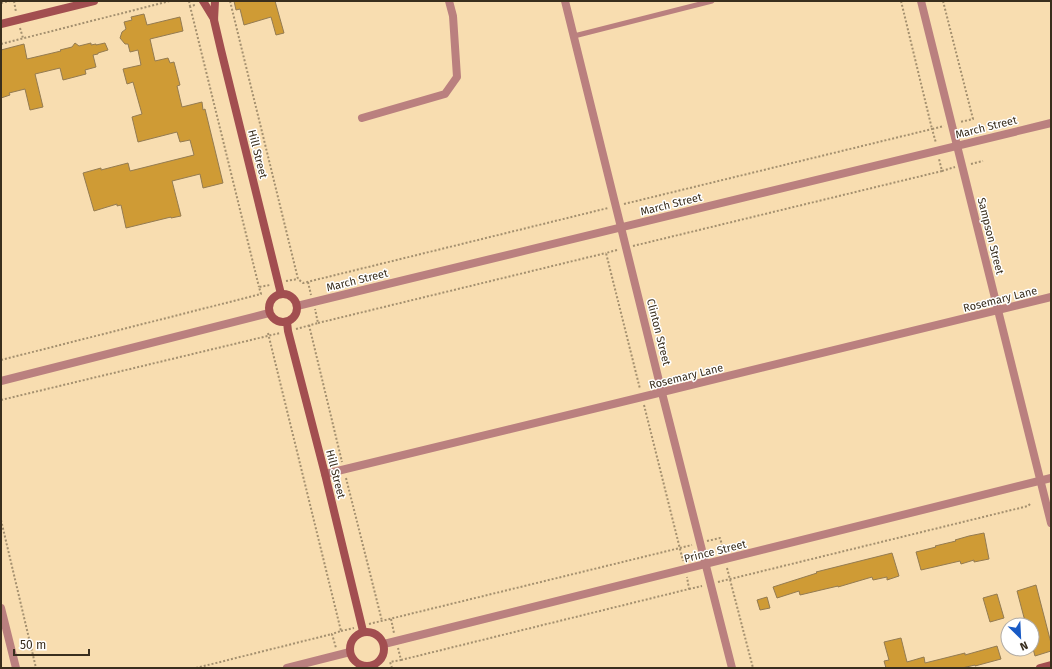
<svg xmlns="http://www.w3.org/2000/svg" width="1052" height="669" font-family="'Fira Sans',sans-serif">
<style>
.building{fill:#cf9b35;stroke:#947b51}
.lines{fill:none;stroke-linecap:round;stroke-linejoin:round}
.path{stroke:#a4906f;stroke-width:2;stroke-dasharray:2 2;stroke-linecap:butt}
.lane{stroke:#ba807f;stroke-width:5}
.street{stroke:#ba807f;stroke-width:8}
.secondary{stroke:#a24e50;stroke-width:8}
.labels{text-anchor:middle;stroke-width:3;stroke-linejoin:round;paint-order:stroke}
.street-label{font-size:11px;fill:#392e1d;stroke:#fff}
</style>
<rect width="100%" height="100%" fill="#f8ddb0"/>
<g class="building">
<polygon points="234,1 275,1 284,33 276,35 271,17 244,25 240,9 236,10"/>
<polygon points="144,14 147,25 180,17 183,31 150,39 155,61 168,58 170,63 174,62 180,85 177,86 182,107 202,102 203,110 205,109 223,183 203,188 200,174 172,181 181,216 171,218 171,217 126,228 121,205 117,206 117,204 94,211 83,173 101,168 101,170 128,163 130,171 194,155 190,140 180,142 177,132 138,142 132,117 142,114 133,82 127,84 123,69 141,65 138,50 130,52 128,44 125,44 120,38 122,32 126,29 124,22 132,20 131,17"/>
<polygon points="75,43 79,46 91,43 91,45 96,44 96,45 105,43 108,50 98,53 98,54 93,55 96,67 85,70 86,74 63,80 60,68 35,74 43,107 30,110 25,89 9,93 10,95 1,98 1,50 24,44 27,59 61,51 60,50 72,47"/>
<polygon points="984,533 989,559 974,562 974,560 961,564 960,561 921,570 916,552 936,547 935,546 956,541 955,540 969,536"/>
<polygon points="892,553 899,576 887,580 887,577 873,580 872,577 838,587 838,586 821,590 800,595 799,591 777,598 773,587 817,573 816,572"/>
<polygon points="1036,585 1051,643 1051,651 1035,656 1032,645 1032,625 1026,625 1017,591"/>
<polygon points="997,594 1004,618 990,622 983,598"/>
<polygon points="767,597 770,608 760,610 757,600"/>
<polygon points="901,638 907,662 924,657 925,663 965,653 965,655 997,646 1001,659 975,666 975,665 962,668 886,668 884,661 889,660 884,642"/>
</g>
<g class="lines">
<g class="path">
<polyline points="14,1 16,12"/>
<polyline points="189,1 190,6 195,5"/>
<polyline points="230,1 298,279 303,283 608,208"/>
<polyline points="901,1 932,129 944,126"/>
<polyline points="943,1 973,119 960,122"/>
<polyline points="1,3 10,1"/>
<polyline points="190,6 259,287"/>
<polyline points="20,28 23,38"/>
<polyline points="1,44 170,1"/>
<polyline points="971,164 983,161"/>
<polyline points="942,171 955,167"/>
<polyline points="624,204 932,129 936,143"/>
<polyline points="633,246 942,171 939,159"/>
<polyline points="617,250 606,253 640,389"/>
<polyline points="286,281 298,279"/>
<polyline points="308,282 311,295"/>
<polyline points="318,323 606,253"/>
<polyline points="309,325 342,462"/>
<polyline points="296,329 318,323 315,309"/>
<polyline points="268,333 341,631 332,634 336,648"/>
<polyline points="1,360 261,294 259,287 270,285"/>
<polyline points="1,400 280,333"/>
<polyline points="644,405 683,561"/>
<polyline points="346,478 382,621"/>
<polyline points="1,520 36,668"/>
<polyline points="707,541 720,538 724,552"/>
<polyline points="727,568 753,668"/>
<polyline points="718,582 1028,506 1030,504"/>
<polyline points="689,589 702,586"/>
<polyline points="391,619 394,633"/>
<polyline points="369,624 692,545"/>
<polyline points="341,631 354,628"/>
<polyline points="401,660 689,589 687,577"/>
<polyline points="196,668 332,634"/>
<polyline points="392,668 390,662 401,660 398,648"/>
</g>
<polyline class="lane" points="574,36 712,1"/>
<g class="street">
<polyline points="565,1 662,393 732,668"/>
<polyline points="921,1 1051,523"/>
<polyline points="362,118 445,94 457,77 453,16 449,1"/>
<polyline points="297,306 1051,123"/>
<polyline points="1,381 269,313"/>
<polyline points="325,474 642,397 1051,297"/>
<polyline points="1,608 16,668"/>
<polyline points="384,644 1051,478"/>
<polyline points="287,668 350,652"/>
</g>
<g class="secondary">
<polyline points="203,1 214,19"/>
<polyline points="215,1 214,20 221,50 281,294"/>
<polyline points="1,24 94,1"/>
<circle cx="283" cy="308" r="14"/>
<polyline points="287,322 288,331 325,474 363,631"/>
<circle cx="367" cy="649" r="17"/>
<polyline points="1040,668 1051,665"/>
</g>
</g>
<g class="labels">
<g class="street-label">
<text transform="translate(986 127) rotate(-14)" y="4">March Street</text>
<text transform="translate(258 154) rotate(76)" y="4">Hill Street</text>
<text transform="translate(671 204) rotate(-14)" y="4">March Street</text>
<text transform="translate(991 236) rotate(76)" y="4">Sampson Street</text>
<text transform="translate(357 280) rotate(-14)" y="4">March Street</text>
<text transform="translate(1000 299) rotate(-14)" y="4">Rosemary Lane</text>
<text transform="translate(659 332) rotate(76)" y="4">Clinton Street</text>
<text transform="translate(686 376) rotate(-14)" y="4">Rosemary Lane</text>
<text transform="translate(336 474) rotate(76)" y="4">Hill Street</text>
<text transform="translate(715 551) rotate(-14)" y="4">Prince Street</text>
</g>
</g>
<rect width="1052" height="669" fill="none" stroke="#392e1d" stroke-width="4"/>
<g transform="translate(1020 637) rotate(156)"><circle r="19" fill="#ffffff" stroke="#b0aba5"/>
<path d="M0-3L7 15L0 10L-7 15Z" fill="#185ac5"/>
<text y="-6" font-size="11" font-weight="bold" text-anchor="middle" fill="#392e1d">N</text>
</g>
<path d="M14 649v6h75v-6" fill="none" stroke="#392e1d" stroke-width="2"/>
<text x="20" y="649" font-size="12" fill="#392e1d" stroke="#ffffff" stroke-width="3" paint-order="stroke">50 m</text>
</svg>
